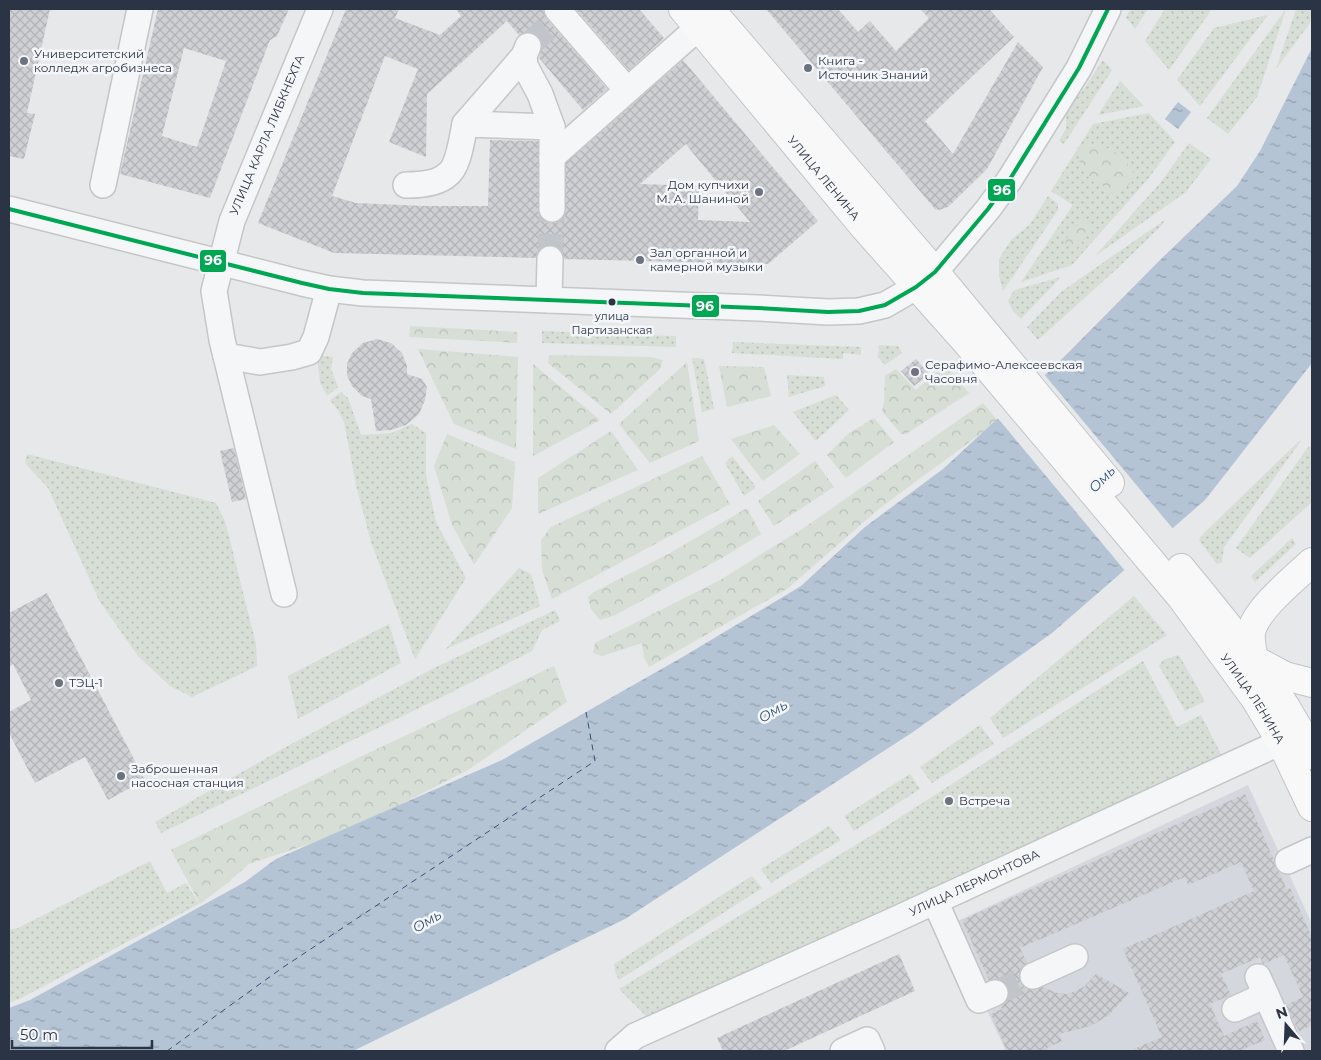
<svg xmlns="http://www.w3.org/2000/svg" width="1321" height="1060" font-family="Montserrat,sans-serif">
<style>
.built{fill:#d4d7dd}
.green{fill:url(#green-dots)}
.forest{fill:url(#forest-crowns)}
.water{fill:url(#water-ripples)}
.pier{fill:#e6e8ea}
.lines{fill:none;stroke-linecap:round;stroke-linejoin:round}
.ferry{stroke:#34527a;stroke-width:1;stroke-dasharray:6 5;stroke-linecap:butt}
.building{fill:url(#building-cross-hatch);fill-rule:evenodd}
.minor-tunnel{stroke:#c1c4c9;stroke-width:25;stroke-dasharray:25 12;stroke-linecap:butt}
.minor-casing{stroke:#c4c6c8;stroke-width:28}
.major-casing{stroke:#c2c5c8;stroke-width:30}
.minor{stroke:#f5f6f7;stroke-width:25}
.major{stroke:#f8f8f8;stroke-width:28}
.bus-1-casing{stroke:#f4f6f9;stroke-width:8}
.bus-1{stroke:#00a651;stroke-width:4}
.poi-dot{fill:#6c737f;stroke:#f4f6f9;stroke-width:2}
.bus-dot{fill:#2b3445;stroke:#f4f6f9;stroke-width:2}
.labels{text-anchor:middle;stroke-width:5;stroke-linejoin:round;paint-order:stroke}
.bus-label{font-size:11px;fill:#2b3445;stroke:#f4f6f9}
.poi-label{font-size:12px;fill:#2b3445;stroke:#f4f6f9;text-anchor:start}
.street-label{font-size:12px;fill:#2b3445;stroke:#f4f6f9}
.water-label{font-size:14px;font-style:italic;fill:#34527a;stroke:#f4f6f9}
.line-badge{stroke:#f4f6f9;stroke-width:2}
.badge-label{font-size:14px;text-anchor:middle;font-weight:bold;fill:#fff}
</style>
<defs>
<pattern id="green-dots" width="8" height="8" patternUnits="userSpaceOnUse" patternTransform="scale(1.25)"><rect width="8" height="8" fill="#d6ded6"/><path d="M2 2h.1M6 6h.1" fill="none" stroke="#b8bfb9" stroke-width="1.8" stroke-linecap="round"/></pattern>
<pattern id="forest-crowns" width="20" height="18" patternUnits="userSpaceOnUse" patternTransform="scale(1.25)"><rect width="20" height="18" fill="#d6ded6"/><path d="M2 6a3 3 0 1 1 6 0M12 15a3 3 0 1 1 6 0" fill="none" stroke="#b8bfb9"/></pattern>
<pattern id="water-ripples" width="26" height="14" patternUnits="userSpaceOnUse" patternTransform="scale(1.25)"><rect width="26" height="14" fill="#b4c4d5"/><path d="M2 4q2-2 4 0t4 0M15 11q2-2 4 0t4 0" fill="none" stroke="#93a0af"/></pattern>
<pattern id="building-cross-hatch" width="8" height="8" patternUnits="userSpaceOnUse" patternTransform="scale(1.25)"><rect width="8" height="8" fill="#ced0d3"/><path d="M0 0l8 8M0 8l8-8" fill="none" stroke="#b1b3b6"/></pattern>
</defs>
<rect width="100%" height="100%" fill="#e6e8ea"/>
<polygon class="built" points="1248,785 1312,924 1312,1051 1006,1051 947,926"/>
<g class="green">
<polygon points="1131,9 1148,9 1135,29 1126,17"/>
<polygon points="1165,9 1210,9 1210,12 1169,70 1145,41"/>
<polygon points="1286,9 1257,97 1228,134 1207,118"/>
<polygon points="1296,9 1312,9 1312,20 1276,69"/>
<polygon points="1268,15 1200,106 1177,80 1214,28"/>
<polygon points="1103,60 1112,70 1064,144 1059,141 1066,129 1066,110 1072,100 1081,93"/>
<polygon points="1120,81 1144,106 1098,115"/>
<polygon points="1149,113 1175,142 1148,179 1072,265 1021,282 1073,205 1051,191 1093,124"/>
<polygon points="1189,143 1211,159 1186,192 1095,256 1160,183"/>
<polygon points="1048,196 1058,204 1058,210 1003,291 999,276 999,259 1011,240 1030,224"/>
<polygon points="1166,219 1160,227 1121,265 1038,340 1027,327 1061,292"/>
<polygon points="1061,277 1021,319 1013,311 1008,301 1014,290"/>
<polygon points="542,331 676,336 676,347 542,343"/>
<polygon points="733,342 861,347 861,355 843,353 843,359 732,353"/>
<polygon points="879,345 898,346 902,353 885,365 878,357"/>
<polygon points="317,355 333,357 331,369 338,387 327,396 320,382"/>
<polygon points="692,358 704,359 714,409 702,412"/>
<polygon points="787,375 824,377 825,386 789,397"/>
<polygon points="341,392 348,398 361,435 392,433 412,424 426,433 426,476 436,522 466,578 415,659 371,542 356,485 344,422 338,410 330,400"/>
<polygon points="836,395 849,410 816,441 793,412"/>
<polygon points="1299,441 1301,441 1224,547 1222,562 1217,564 1199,540 1201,536"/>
<polygon points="1309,446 1312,448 1312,502 1250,558 1236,548"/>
<polygon points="27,454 216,503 225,521 256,644 257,666 192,697 170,686 138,656 100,602 48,488 25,463"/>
<polygon points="732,456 756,487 744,496 725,463"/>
<polygon points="1292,538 1296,544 1255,582 1251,576"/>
<polygon points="519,568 531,574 540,606 446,649"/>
<polygon points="1134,596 1167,635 1003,738 990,718"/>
<polygon points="555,610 560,621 542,630 532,651 450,693 161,833 155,822 284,748 430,670"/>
<polygon points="389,624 401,663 298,719 288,676"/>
<polygon points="1179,655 1205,701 1185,711 1159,666 1163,660"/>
<polygon points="1143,661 1177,727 1201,715 1222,756 649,1019 619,989 882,829"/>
<polygon points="980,725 994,744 932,783 920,767"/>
<polygon points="910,774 920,789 854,831 844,816"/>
<polygon points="829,826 841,840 771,883 761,869"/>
<polygon points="150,861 167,893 186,883 199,904 21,998 9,1003 9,930 18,928"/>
<polygon points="752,876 762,888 619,980 615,972 614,964"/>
</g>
<g class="forest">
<path d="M1088,144C1109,143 1128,159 1136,178L1123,190L1114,195L1080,168C1079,157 1079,151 1088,144Z"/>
<polygon points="1082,218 1090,221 1092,231 1074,251 1065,243 1073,225"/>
<polygon points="410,326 518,332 517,343 409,337"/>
<polygon points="418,349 518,357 516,449 454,424"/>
<polygon points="549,355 651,357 663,360 660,369 611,414 548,363"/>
<polygon points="687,362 699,441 650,463 619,424"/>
<polygon points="533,364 600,420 533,456"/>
<polygon points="945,365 969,393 906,434 901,434 882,411 884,402 885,376 896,369 916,390"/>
<polygon points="719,366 764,367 771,396 727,407"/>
<polygon points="983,403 998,421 880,508 787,589 649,667 644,658 642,643 602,656 593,653 595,643 720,580 805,527"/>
<polygon points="874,418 894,442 846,478 827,455 849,433"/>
<polygon points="774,425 800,454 763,481 731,439"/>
<polygon points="611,431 638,470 538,514 538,478"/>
<polygon points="447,434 515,462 512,508 474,565 452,525 434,466"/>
<polygon points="702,456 730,504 552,599 542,570 541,540 551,527"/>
<polygon points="815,461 834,487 774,526 758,501"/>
<polygon points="747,508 761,534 722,558 615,615 600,620 591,609 588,597 594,592 670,553"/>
<polygon points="554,666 567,702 468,770 346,832 249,864 225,885 200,904 171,850 362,756"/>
</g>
<g class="water">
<polygon points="1312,48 1312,363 1205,500 1052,633 913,732 625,919 353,1051 9,1051 9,1008 30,1000 245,882 276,859 502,760 686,655 801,586 865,527 943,469 1058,363 1161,259 1237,186 1260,151"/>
<polygon points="1178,102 1191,112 1178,129 1165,119"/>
</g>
<polygon class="pier" points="1043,373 1174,530 1126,572 996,416"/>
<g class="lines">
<polyline class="ferry" points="167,1051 282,968 595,761 586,712"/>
</g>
<g class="building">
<polygon points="9,9 50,9 27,113 35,114 24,159 9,156"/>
<path d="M158,9H289L277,36L270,40L210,198L120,174ZM184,48L226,61L197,147L162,136Z"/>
<path d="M346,9H399L395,18L440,35L461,16L456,9H543L546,18L607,89L583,110L539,58L542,44L539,37L534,33L526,32L519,35L507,21L427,94L426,157L389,142L418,69L385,56L332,196L356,203L425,206H488L490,140L538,141V209L540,217L545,222L552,223L559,222L564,217L566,209V163L683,60L818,221L768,264L564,259L562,252L558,247L551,245L543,247L538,251L536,258L334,253L258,223ZM686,144L688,147L750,222L698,220L699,186L640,184Z"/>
<polygon points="576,9 639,9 664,38 629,70"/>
<polygon points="766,9 838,9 858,32 870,21 896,51 929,18 920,9 989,9 1014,37 925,121 953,154 1018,42 1043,67 987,169 948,207 939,210 935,209"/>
<polygon points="377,339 391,343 402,353 407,366 407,374 422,379 427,387 425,400 419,414 406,425 391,430 376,431 371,399 362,396 352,386 347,375 347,364 352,353 363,343"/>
<polygon points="916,359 929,374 914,386 901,371"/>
<polygon points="234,448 246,499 232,502 220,451"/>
<polygon points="47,593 145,780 108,800 85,757 35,783 9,733 9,712 31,700 13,664 9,667 9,613"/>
<polygon points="1245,794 1274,860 1275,867 1279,872 1287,890 1290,888 1312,937 1312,1025 1299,1031 1297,1026 1296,1026 1286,1005 1303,997 1284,955 1263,964 1260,957 1221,974 1231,995 1210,1004 1224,1036 1257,1021 1265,1040 1239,1051 1129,1051 1162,1037 1123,949 1254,891 1241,862 1188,885 1185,877 1020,948 1027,963 1021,968 1019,975 1020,982 1025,988 1032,990 1043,987 1057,993 1067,994 1076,991 1085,986 1096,974 1129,993 1109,1015 1091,1026 1059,1034 1062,1041 1047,1048 1048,1051 1007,1051 991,1014 1002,1009 1001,1006 1006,1002 1009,995 1008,988 1003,981 996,979 989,980 962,920"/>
<polygon points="899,954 915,991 784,1051 723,1051 717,1038"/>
</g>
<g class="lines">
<g class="minor-tunnel">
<polyline points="528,46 556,20"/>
<polyline points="550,259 552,209"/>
<polyline points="995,993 1033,976"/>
</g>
<g class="minor-casing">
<g id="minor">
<polyline points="320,9 232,221 214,291 222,340 226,356 260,362 292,357 309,352 316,337 329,289"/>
<polyline points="557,9 627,90"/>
<polyline points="528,46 524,56 525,66 540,94 552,127 552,209"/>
<polyline points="465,124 524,56"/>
<polyline points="552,157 699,27"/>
<polyline points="103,185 140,9"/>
<path d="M406,185C418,185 437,184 447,175C459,167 462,137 465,124L552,127"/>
<polyline points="9,209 302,283 329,289 363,293 758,308 828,312 859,311 885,305 916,287 935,272 988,209 1010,179 1079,68 1108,9"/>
<polyline points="549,300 550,259"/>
<polyline points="226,356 284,594"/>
<polyline points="1288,861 1312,850"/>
<polyline points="935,901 979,1000 995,993"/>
<polyline points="1033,976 1075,957"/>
<polyline points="1258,977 1291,1051"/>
<polyline points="1235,1009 1266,995"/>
<path id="s1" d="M618,1051L635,1036L890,922L1281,742"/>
<polyline points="843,1051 867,1040 872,1051"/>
</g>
</g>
<g class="major-casing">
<g id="major">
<path id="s2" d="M683,9L864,227L968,344L1181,597L1256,700L1281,742L1312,807"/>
<polyline points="710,9 935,272 1110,483"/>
<path d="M1181,568C1229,627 1279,685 1312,755"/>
<path d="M1254,659C1252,650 1250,641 1251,632C1256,609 1295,578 1312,562"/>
<polyline points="1257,661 1285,676 1312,683"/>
</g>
</g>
<use href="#minor" class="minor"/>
<use href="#major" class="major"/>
<g class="bus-1-casing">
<polyline id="bus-1" points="9,209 302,283 329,289 363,293 758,308 828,312 859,311 885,305 916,287 935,272 988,209 1010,179 1079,68 1108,9"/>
</g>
<use href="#bus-1" class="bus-1"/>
</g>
<g class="poi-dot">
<circle cx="24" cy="61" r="5"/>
<circle cx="808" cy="68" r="5"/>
<circle cx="759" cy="192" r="5"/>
<circle cx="640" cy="260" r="5"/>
<circle cx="915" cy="372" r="5"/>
<circle cx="59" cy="683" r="5"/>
<circle cx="121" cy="776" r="5"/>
<circle cx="949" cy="801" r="5"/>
</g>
<circle class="bus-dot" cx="612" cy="302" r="4.5"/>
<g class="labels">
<g class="bus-label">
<text x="612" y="320">улица<tspan x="612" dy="14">Партизанская</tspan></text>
</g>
<g class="poi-label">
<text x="34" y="58">Университетский<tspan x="34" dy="14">колледж агробизнеса</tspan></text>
<text x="818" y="65">Книга -<tspan x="818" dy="14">Источник Знаний</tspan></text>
<text x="749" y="189" text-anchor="end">Дом купчихи<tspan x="749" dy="14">М. А. Шаниной</tspan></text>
<text x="650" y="257">Зал органной и<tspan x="650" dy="14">камерной музыки</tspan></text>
<text x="925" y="369">Серафимо-Алексеевская<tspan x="925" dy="14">Часовня</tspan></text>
<text x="69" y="687">ТЭЦ-1</text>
<text x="131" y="773">Заброшенная<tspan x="131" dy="14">насосная станция</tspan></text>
<text x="959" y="805">Встреча</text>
</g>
<g class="street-label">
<text transform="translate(267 135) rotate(-67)" y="4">УЛИЦА КАРЛА ЛИБКНЕХТА</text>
<text dy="4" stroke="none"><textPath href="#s2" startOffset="220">УЛИЦА ЛЕНИНА</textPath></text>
<text dy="4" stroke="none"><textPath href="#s2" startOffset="895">УЛИЦА ЛЕНИНА</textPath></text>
<text dy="4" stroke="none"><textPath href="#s1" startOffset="395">УЛИЦА ЛЕРМОНТОВА</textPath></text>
</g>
<g class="water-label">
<text transform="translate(1102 479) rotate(-46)" y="5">Омь</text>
<text transform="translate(773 711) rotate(-31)" y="5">Омь</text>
<text transform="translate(427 921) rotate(-31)" y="5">Омь</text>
</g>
</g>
<g class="line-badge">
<rect x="987" y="178" width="29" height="24" rx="5" fill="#00a651"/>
<rect x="199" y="249" width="28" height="24" rx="5" fill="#00a651"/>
<rect x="691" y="294" width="29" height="24" rx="5" fill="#00a651"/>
</g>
<g class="badge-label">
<text x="1002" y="195">96</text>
<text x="213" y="265">96</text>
<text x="705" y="311">96</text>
</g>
<rect width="1321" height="1060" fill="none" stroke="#2b3445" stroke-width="20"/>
<g transform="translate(1286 1025) rotate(341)" stroke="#f4f6f9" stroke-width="4" paint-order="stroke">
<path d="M0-4L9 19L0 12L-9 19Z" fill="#2b3445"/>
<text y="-8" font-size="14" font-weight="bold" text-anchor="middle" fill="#2b3445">N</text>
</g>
<path d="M12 1040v8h140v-8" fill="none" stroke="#2b3445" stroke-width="2.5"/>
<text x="20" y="1040" font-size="15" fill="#2b3445" stroke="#f4f6f9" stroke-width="4" paint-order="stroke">50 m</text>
</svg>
